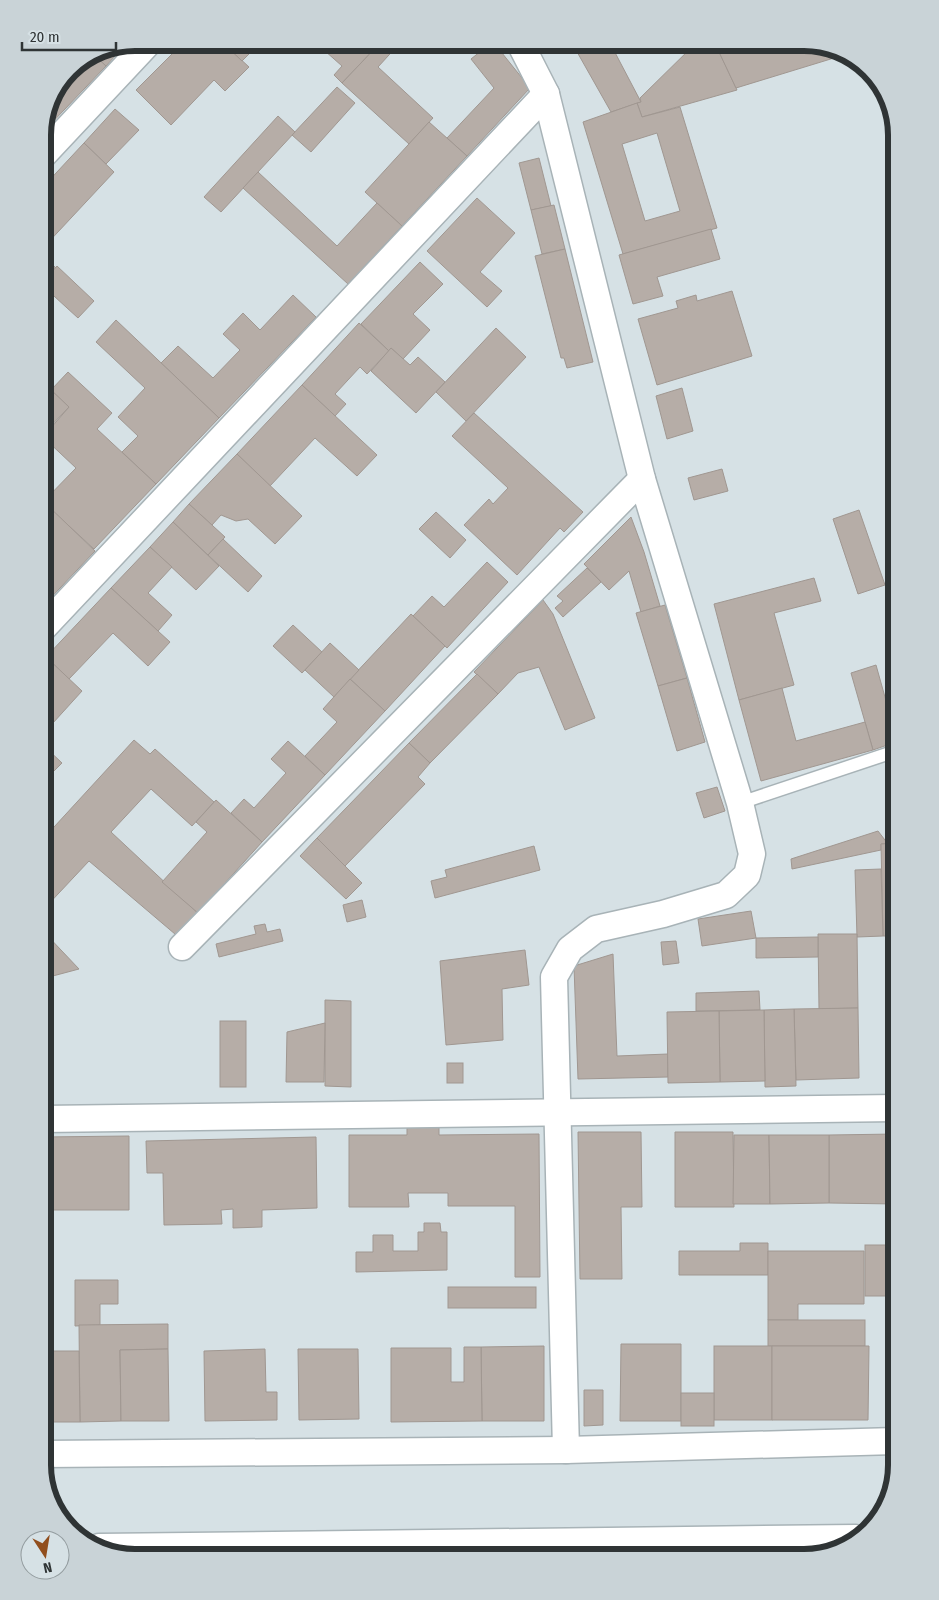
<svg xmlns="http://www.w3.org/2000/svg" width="939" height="1600" font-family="'Fira Sans Condensed',sans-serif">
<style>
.building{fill:#b6ada7;stroke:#a09791;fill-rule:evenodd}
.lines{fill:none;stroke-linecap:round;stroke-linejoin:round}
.lane-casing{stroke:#a8b3b7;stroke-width:15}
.street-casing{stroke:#a8b3b7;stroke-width:29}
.lane{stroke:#fff;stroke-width:12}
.street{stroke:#fff;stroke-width:26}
.rim{fill:none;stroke:#2f3435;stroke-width:6}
</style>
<rect width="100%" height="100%" fill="#d6e1e5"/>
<g class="building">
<polygon points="183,43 223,43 249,67 225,91 214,80 171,125 136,90"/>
<polygon points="223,43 260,43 242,61"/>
<polygon points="316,43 338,43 346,50 353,43 380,43 342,83 334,75 342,66"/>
<polygon points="380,43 399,44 378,67 433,118 409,144 342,83"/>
<polygon points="491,43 494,43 530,88 467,156 447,138 494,88 471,59"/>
<polygon points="572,43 610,43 641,102 611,112"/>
<polygon points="696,43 715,43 737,90 642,117 637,103 641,102 640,98"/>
<polygon points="743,43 810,43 830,50 834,58 736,88 719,52"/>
<polygon points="126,44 106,66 93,54 100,49"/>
<polygon points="93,54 106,66 44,131 43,129 70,69"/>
<polygon points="337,87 355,103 311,152 292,135"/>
<path d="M637,103L642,117L680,107L717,228L623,254L583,122ZM657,133L680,211L645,221L622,144Z"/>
<polygon points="115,109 139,130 106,164 84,143"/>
<polygon points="278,116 295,132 221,212 204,197"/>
<polygon points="429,122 467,156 402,226 365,192"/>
<polygon points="84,143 114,172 43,248 43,187"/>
<polygon points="539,158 551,206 531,210 519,163"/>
<polygon points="258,172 337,246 377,203 402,226 348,284 243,188"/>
<polygon points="477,198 515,233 480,272 502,291 487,307 427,251"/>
<polygon points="554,205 565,249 542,254 531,210"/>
<polygon points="711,229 720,259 657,277 663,296 633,304 619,255"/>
<polygon points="565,249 593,362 567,368 564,358 561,358 535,256"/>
<polygon points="43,256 56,268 43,282"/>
<polygon points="420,262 443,284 413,314 430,330 403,359 391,348 389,351 361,324"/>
<polygon points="57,266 94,301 78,318 43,286 43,282"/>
<polygon points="732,291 752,356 657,385 638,319 678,308 676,301 696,295 697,301"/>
<polygon points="293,295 316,317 219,418 161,363 178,346 213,378 240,350 223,334 243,313 260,330"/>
<polygon points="116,320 219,418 156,484 122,452 138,436 118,417 145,388 96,342"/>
<polygon points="359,323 389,351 367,374 360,367 335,394 346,404 335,416 302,385"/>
<polygon points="496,328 526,357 466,421 436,392"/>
<polygon points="391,348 410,365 418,357 445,382 416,413 371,371"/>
<polygon points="68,372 112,413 97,429 156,484 94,549 43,502 76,468 43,437 69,407 51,390"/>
<polygon points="302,385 377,455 357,476 315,438 270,486 237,454"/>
<polygon points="682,388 693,431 667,439 656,396"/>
<polygon points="51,390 69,407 44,433 43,398"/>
<polygon points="474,413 583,512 564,532 560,528 517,575 464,525 489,499 493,504 508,488 452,436"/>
<polygon points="237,454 302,516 275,544 248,519 236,521 221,515 212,525 189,504"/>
<polygon points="722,469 728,491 694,500 688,478"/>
<polygon points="43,501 95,551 43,606"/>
<polygon points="189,504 225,537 208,555 173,522"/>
<polygon points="859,510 885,585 858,594 833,519"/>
<polygon points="436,512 466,540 450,558 419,529"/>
<polygon points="631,517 644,552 660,606 641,612 629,571 609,590 584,564"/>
<polygon points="173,522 219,566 196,590 150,547"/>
<polygon points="223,539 262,576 248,592 208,555"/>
<polygon points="150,547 172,567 148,593 172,615 158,631 111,588"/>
<polygon points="487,562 508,582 447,648 413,616 432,596 444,607"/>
<polygon points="587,568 601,582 563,617 555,608 563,601 557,596"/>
<polygon points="814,578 821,601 774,613 794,685 739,700 714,604"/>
<polygon points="111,588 170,642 148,666 113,633 69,679 46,657"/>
<polygon points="543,600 553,614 595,718 565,730 539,667 518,673 498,694 474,672"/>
<polygon points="665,605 687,678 658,686 636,613"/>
<polygon points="411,614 445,646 385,711 350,679"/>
<polygon points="293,625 322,652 302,673 273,646"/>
<polygon points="330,643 359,670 334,697 305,670"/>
<polygon points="46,657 82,691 43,734 43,661"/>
<polygon points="876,665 890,715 896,713 896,742 873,750 851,673"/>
<polygon points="477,674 498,694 430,763 409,743"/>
<polygon points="687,678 705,742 677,751 658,686"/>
<polygon points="350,679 385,711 325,775 305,756 337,722 323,709"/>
<polygon points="782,688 796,741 865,722 873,750 761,781 739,700"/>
<polygon points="134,740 150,754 155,749 214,802 192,826 151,789 111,832 202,917 182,940 89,861 43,910 43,839"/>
<polygon points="288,741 325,775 262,842 231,813 244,799 254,808 286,773 271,759"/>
<polygon points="409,743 430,763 418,777 425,784 345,866 317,838"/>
<polygon points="43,745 62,763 45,780 43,778"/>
<polygon points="717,787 725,811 704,818 696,793"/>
<polygon points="216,800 262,842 198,913 162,882 207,832 196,822"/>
<polygon points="878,831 888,844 881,844 881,850 792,869 791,859"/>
<polygon points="317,838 362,883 346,899 300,856"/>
<polygon points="896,843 896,936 883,936 881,844"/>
<polygon points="534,846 540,870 435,898 431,881 447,877 445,870"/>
<polygon points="881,869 883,936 857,937 855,870"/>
<polygon points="362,900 366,917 347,922 343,905"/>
<polygon points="751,911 756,938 702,946 698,919"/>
<polygon points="265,924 267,932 280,929 283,941 219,957 216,944 256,934 254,926"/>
<polygon points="43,931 79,969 49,977 43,969"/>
<polygon points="818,934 857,934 858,1008 819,1009"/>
<polygon points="818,937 818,957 756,958 756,938"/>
<polygon points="676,941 679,963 663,965 661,942"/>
<polygon points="525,950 529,985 502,989 503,1040 446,1045 440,961"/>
<polygon points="613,954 617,1056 668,1054 668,1077 578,1079 574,966"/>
<polygon points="759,991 760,1010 696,1011 696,993"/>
<polygon points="325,1000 351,1001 351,1087 325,1086"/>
<polygon points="858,1008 859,1078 796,1080 794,1009"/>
<polygon points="890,1008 896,1008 896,1078 892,1078"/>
<polygon points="794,1009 796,1086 765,1087 764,1010"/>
<polygon points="764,1010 765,1081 720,1082 719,1011"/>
<polygon points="719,1011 720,1082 668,1083 667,1012"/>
<rect x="220" y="1021" width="26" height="66"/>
<polygon points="325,1023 324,1082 286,1082 287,1032"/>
<rect x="447" y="1063" width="16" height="20"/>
<polygon points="407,1123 439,1123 439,1135 539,1134 540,1277 515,1277 515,1206 448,1206 448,1193 408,1193 409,1207 349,1207 349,1135 407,1135"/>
<polygon points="578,1132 641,1132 642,1207 621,1207 622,1279 580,1279"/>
<polygon points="675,1132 733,1132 734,1207 675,1207"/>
<polygon points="896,1134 896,1204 829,1203 829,1135"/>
<polygon points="734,1135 769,1135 770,1204 733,1204"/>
<polygon points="769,1135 829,1135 829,1203 770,1204"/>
<polygon points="129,1136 129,1210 43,1210 43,1137"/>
<polygon points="316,1137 317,1208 262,1210 262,1227 233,1228 233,1209 221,1210 222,1224 164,1225 163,1173 147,1173 146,1141"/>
<polygon points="424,1223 440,1223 441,1232 447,1232 447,1270 356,1272 356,1252 373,1252 373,1235 393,1235 393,1251 418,1251 418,1232 424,1232"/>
<polygon points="740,1243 768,1243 768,1275 679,1275 679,1251 740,1251"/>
<rect x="865" y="1245" width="31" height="51"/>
<polygon points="768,1251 864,1251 864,1304 798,1304 798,1320 768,1320"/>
<polygon points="75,1280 118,1280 118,1304 100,1304 100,1325 75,1326"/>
<rect x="448" y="1287" width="88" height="21"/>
<rect x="768" y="1320" width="97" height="26"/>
<polygon points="168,1324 168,1349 120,1350 121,1421 80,1422 79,1325"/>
<polygon points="621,1344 681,1344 681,1421 620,1421"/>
<polygon points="544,1346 544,1421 482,1421 481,1347"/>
<rect x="714" y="1346" width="58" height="74"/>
<polygon points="772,1346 869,1346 868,1420 772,1420"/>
<polygon points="464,1347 481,1347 482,1421 391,1422 391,1348 451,1348 451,1382 464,1382"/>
<polygon points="168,1349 169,1421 121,1421 120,1350"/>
<polygon points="265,1349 266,1392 277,1392 277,1420 205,1421 204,1351"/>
<polygon points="298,1349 358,1349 359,1419 299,1420"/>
<polygon points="43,1351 79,1351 80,1422 43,1422"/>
<polygon points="584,1390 603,1390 603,1425 584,1426"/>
<rect x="681" y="1393" width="33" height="33"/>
<polygon points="595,1554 595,1557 536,1557 536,1555"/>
<rect x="427" y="1555" width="109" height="2"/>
<polygon points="780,1555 780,1557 706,1557"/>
</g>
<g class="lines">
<g class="lane-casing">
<polyline id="lane" points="740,803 896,751"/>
</g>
<g class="street-casing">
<g id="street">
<polyline points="520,43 546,94 642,479 740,803 752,854 747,875 726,895 663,914 596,929 570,949 554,977 566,1450"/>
<polyline points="43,155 148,43"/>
<polyline points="43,628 546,94"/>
<polyline points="182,947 642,479"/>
<polyline points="43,1119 896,1108"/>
<polyline points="43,1454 566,1450 896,1441"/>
<polyline points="99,1547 856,1538"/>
</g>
</g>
<use href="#lane" class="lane"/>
<use href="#street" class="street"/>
</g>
<path d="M0 0H939V1600H0ZM135 51H804A84 84 0 0 1 888 135V1465A84 84 0 0 1 804 1549H135A84 84 0 0 1 51 1465V135A84 84 0 0 1 135 51Z" fill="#c9d3d7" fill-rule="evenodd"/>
<path class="rim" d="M135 51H804A84 84 0 0 1 888 135V1465A84 84 0 0 1 804 1549H135A84 84 0 0 1 51 1465V135A84 84 0 0 1 135 51Z"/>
<g transform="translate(45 1555) rotate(168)"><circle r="24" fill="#d6e1e5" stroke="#939c9f"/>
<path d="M0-4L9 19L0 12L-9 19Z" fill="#914e1d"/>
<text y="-8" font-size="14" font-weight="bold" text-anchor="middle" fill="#2f3435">N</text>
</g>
<path d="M22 42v8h94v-8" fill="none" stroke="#2f3435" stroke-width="2.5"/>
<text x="30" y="42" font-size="15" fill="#2f3435" stroke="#d6e1e5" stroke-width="4" paint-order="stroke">20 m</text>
</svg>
